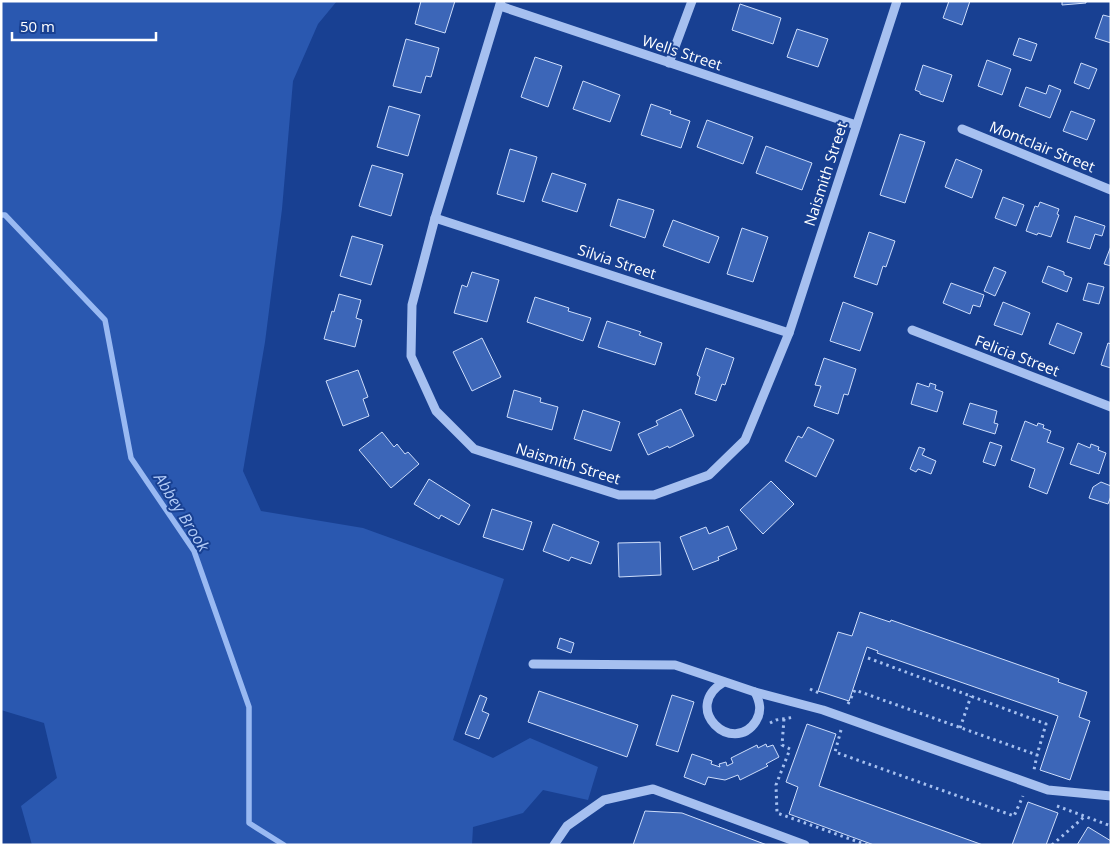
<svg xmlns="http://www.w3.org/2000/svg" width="1112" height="846" font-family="'Open Sans',sans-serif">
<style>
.green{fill:#2a58b0}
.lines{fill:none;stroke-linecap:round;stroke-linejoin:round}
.stream{stroke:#99b9f2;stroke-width:5.5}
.building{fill:#3c66b8;stroke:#cdddfb}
.path{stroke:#a6c0f0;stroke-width:3;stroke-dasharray:2.5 4;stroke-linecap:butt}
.minor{stroke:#a6c0f0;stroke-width:9}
.labels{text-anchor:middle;stroke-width:4;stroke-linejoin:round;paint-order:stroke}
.street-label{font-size:15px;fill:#fff;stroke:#184092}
.water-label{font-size:16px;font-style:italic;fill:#b2cbf7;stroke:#184092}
</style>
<rect width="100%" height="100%" fill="#184092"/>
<polygon class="green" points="1,1 337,1 318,24 293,81 282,209 265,342 243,471 261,511 363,528 504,579 453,740 493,758 530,738 598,767 588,800 543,790 523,813 473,827 472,845 32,845 21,806 57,778 44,723 1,710"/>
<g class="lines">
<polyline class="stream" points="1,215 5,215 105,320 131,458 194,551 249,707 249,823 284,845"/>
</g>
<g class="building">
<polygon points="421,1 455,1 445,33 415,24"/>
<polygon points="949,1 970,1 962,25 943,18"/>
<polygon points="1062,1 1086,1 1086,3 1062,5"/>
<polygon points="740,4 781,18 773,44 732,30"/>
<polygon points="1103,15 1111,17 1111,43 1095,38"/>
<polygon points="797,29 828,39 818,67 787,57"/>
<polygon points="1019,38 1037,44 1031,61 1013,55"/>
<polygon points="406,39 439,48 431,77 426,76 421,93 393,86"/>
<polygon points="535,57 562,66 548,107 521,97"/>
<polygon points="987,60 1011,69 1002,95 978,86"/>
<polygon points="1081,63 1097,69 1089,89 1074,83"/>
<polygon points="923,65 952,75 943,102 920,94 920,92 915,90"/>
<polygon points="583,81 620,95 610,122 573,109"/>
<polygon points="1049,85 1061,90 1050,118 1019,106 1026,87 1046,94"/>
<polygon points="651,104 671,111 670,114 690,121 681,148 641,135"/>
<polygon points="389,106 420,115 408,156 377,147"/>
<polygon points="1071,111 1095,120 1087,140 1063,131"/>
<polygon points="707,120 753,137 743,164 697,147"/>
<polygon points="900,134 925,142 905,203 880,195"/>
<polygon points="766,146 812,163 802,190 756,173"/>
<polygon points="510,149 537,157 524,202 497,194"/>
<polygon points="956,159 982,170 972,198 945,187"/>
<polygon points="372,165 403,174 391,216 359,206"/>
<polygon points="552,173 586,184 577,212 542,201"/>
<polygon points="1003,197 1024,205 1016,226 995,218"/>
<polygon points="618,199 654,210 645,238 610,226"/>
<polygon points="1040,202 1059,209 1057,214 1059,215 1051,237 1038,233 1037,235 1026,231 1035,206 1038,207"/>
<polygon points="1075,216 1105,226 1102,236 1095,234 1090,249 1067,242"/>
<polygon points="673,220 719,237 709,263 663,246"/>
<polygon points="742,228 768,237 753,282 727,274"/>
<polygon points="869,232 895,241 886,267 883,266 877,285 854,277"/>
<polygon points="352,236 383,245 371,285 340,276"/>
<polygon points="1111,246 1111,266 1104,264"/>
<polygon points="1048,266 1064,272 1064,275 1072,278 1067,292 1042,282"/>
<polygon points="994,267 1006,272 995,296 984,291"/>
<polygon points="472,272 499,280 487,322 454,313 462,285 467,287"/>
<polygon points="951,283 984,295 980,307 973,305 970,314 943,303"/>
<polygon points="1088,283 1104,287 1099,304 1083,300"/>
<polygon points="339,294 361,300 356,318 362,320 355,347 324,339 332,311 334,312"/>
<polygon points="535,297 569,308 568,311 591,318 583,341 527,322"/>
<polygon points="843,302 873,313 860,351 830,341"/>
<polygon points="1003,302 1030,313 1022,335 994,325"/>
<polygon points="607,321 641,332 639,335 662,343 655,365 598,347"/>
<polygon points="1057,323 1082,333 1074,354 1049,344"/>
<polygon points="482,338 501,377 472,391 453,352"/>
<polygon points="1108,343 1111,344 1111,368 1101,365"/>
<polygon points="706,348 734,358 725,385 722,384 716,401 695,394 700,377 697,375"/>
<polygon points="824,358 856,369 848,395 844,394 838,414 814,406 821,386 815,385"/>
<polygon points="358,370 368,397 363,399 369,416 343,426 326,381"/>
<polygon points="917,383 929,387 930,383 936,385 935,389 943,392 937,412 911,404"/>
<polygon points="514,390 541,398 540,402 558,407 552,430 507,417"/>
<polygon points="970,403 997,411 994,423 998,424 995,434 963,424"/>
<polygon points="681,409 694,436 669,448 668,446 648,455 638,434 658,425 656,421"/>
<polygon points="583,410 620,422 611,451 574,439"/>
<polygon points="1025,421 1037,426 1038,423 1044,425 1043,428 1051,431 1047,442 1064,448 1047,494 1029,487 1035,469 1011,460"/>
<polygon points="808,427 834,440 816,477 785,461 798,436 802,438"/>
<polygon points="382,432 394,447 397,444 405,454 408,452 419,464 391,488 359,450"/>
<polygon points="990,442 1002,446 995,466 983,462"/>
<polygon points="1078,443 1090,448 1091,444 1099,447 1098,450 1106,453 1099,474 1070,464"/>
<polygon points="919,447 925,449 922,455 936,461 931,474 918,469 916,472 910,469"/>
<polygon points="429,479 470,505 459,525 441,515 439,519 414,504"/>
<polygon points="771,481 794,504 763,534 740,510"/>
<polygon points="1101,482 1111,486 1111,496 1108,504 1089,498 1093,487"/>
<polygon points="492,509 532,522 523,550 483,537"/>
<polygon points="553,524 599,542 591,564 571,557 569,561 543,551"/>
<polygon points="728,526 737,549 718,557 719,560 693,570 680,537 706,527 709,534"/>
<polygon points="660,542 661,575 619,577 618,543"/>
<polygon points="860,612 890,622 891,620 1059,679 1058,682 1087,692 1079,717 1090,721 1070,780 1040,770 1058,716 877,653 878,651 867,647 849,701 818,691 838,632 852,636"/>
<polygon points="560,638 574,643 571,653 557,648"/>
<polygon points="539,691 638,725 627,757 528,722"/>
<polygon points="480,695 487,698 482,711 489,714 479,739 465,734"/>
<polygon points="672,695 694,702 678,752 656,745"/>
<polygon points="807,724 836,734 819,786 983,845 874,845 789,814 798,787 786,782"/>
<polygon points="766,744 767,747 773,745 779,757 766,764 768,766 740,780 738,775 725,780 708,777 705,785 684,777 692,754 712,761 711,764 720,767 719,764 726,762 727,766 733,763 731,758 757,745 758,748"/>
<polygon points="1028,802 1058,813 1046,845 1012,845"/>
<polygon points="645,811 682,813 767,845 633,845"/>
<polygon points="1088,827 1111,841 1110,845 1077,845"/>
</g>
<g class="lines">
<g class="path">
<polyline points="868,658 1046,724 1037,755"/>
<polyline points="810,689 819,693"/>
<polyline points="848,704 855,690 1037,755 1034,770 1035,770"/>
<polyline points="784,719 782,745 790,749 776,785 777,813 867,845"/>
<polyline points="770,723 776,720 795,717"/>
<polyline points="960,728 971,696"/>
<polyline points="841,730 835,752 1014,816 1023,796"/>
<polyline points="1057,806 1111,826"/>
<polyline points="1052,845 1084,817"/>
</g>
<g class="minor">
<polyline points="501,1 435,218 412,305 411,356 436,411 474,449 619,495 654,495 709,475 745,440 789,333 897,1"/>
<polyline points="500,6 856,125"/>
<polyline points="669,63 692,1"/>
<polyline points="962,129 1111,190"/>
<polyline points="435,218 789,333"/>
<polyline points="912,330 1111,407"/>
<polyline points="533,664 675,665 755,692 823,710 1048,790 1111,796"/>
<path d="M724,682C680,708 733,757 756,721C762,711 760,702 755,692"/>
<polyline points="554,845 567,826 604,800 653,789 805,845"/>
</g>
</g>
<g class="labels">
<g class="street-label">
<text transform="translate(682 53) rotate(18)" y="5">Wells Street</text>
<text transform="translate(1042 147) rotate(22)" y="5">Montclair Street</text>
<text transform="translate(826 174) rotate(-72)" y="5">Naismith Street</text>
<text transform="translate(617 262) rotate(18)" y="5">Silvia Street</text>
<text transform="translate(1017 356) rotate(21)" y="5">Felicia Street</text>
<text transform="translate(568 464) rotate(17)" y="5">Naismith Street</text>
</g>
<g class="water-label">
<text transform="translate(182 512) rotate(58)" y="6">Abbey Brook</text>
</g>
</g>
<rect width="1112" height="846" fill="none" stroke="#ffffff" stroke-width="5"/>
<path d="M12 32v8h144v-8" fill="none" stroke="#ffffff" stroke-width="2.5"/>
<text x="20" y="32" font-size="15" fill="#ffffff" stroke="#184092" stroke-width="4" paint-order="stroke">50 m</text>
</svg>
